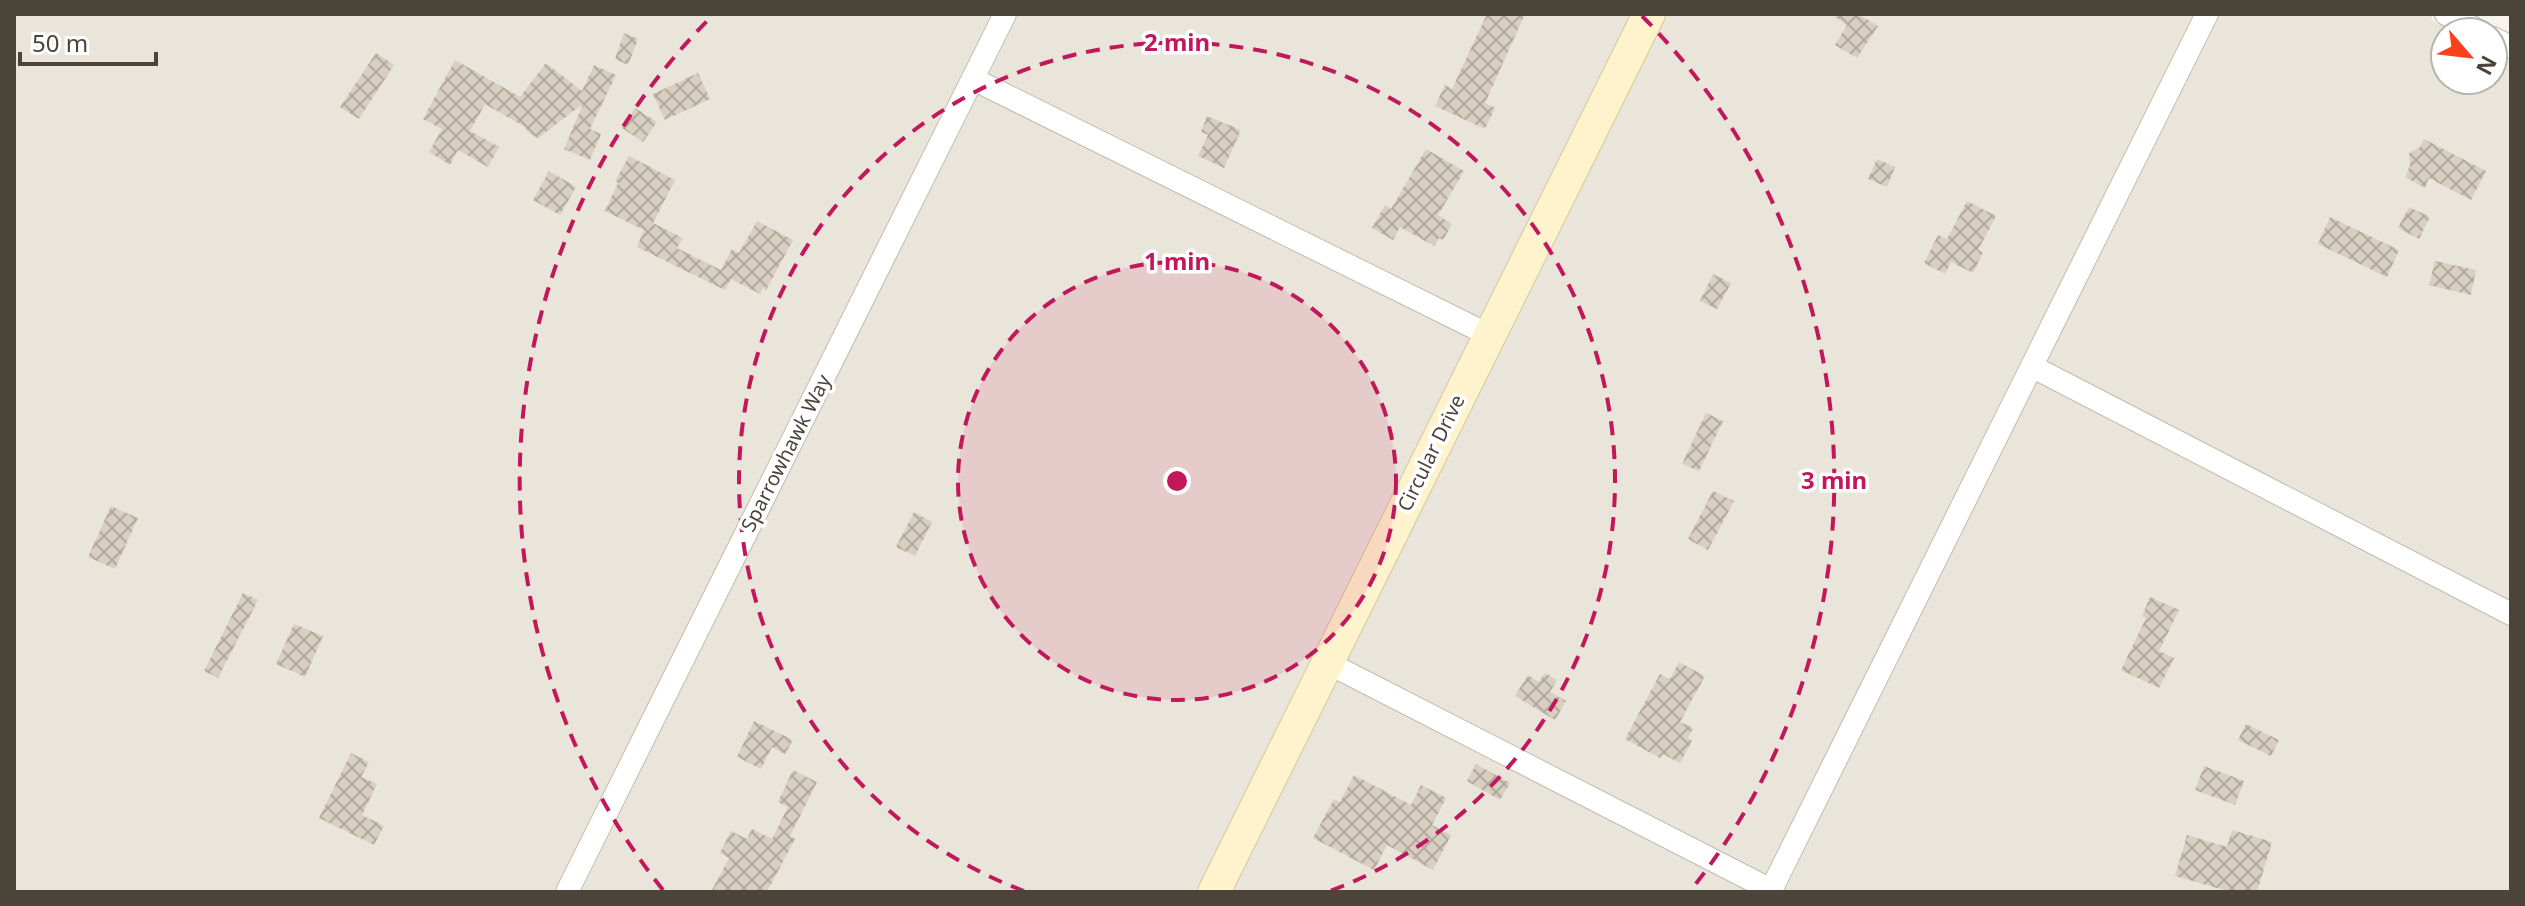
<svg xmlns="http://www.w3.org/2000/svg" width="2525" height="906" font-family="'Noto Sans',sans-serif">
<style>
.residential{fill:#eae5da}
.building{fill:url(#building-cross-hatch)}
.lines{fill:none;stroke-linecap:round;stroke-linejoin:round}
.street-casing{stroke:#c2bbae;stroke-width:24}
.secondary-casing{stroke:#d6c79b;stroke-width:34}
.street{stroke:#fff;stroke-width:22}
.secondary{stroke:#fff3cd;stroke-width:32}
.ring{fill:none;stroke:#c2185b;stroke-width:4;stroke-dasharray:14 10}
.labels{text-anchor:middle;stroke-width:7;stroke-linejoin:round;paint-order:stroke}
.street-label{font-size:20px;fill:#4b4439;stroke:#fff}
.centre{fill:#c2185b;stroke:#fff;stroke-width:4}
.ring-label{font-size:24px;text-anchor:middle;font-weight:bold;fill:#c2185b;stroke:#fff;stroke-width:7;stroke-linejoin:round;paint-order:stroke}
</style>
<defs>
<pattern id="building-cross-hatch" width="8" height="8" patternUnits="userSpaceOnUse" patternTransform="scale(2)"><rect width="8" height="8" fill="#d8cfc1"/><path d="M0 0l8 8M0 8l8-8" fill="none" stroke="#b1aa9e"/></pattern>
</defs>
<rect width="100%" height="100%" fill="#f6f3ec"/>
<g class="residential">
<polygon points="14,14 1638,14 1199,892 14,892"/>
<polygon points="1661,14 2433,14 2431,20 2455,32 2445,32 2445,80 2493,80 2493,52 2511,61 2511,892 1224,892"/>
</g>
<g class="building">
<polygon points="1487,14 1525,14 1485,103 1495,108 1485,129 1435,106 1445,85 1452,89"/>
<polygon points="1831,14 1858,14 1878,26 1857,58 1835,45 1847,25"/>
<polygon points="624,33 638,39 628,65 615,59"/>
<polygon points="376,53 394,65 359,119 340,107"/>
<polygon points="455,60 520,97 546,63 582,91 594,65 616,75 590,129 601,134 590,160 564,149 583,104 538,138 530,134 525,127 485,104 470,131 499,147 488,167 458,150 450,165 429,152 442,129 423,119"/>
<polygon points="698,73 710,99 665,120 653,94"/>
<polygon points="635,108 657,122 643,142 622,128"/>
<polygon points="1207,116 1241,130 1224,168 1198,156 1208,135 1201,132"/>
<polygon points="2424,139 2486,171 2471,200 2429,178 2425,188 2405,177 2410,166 2409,153 2419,148"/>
<polygon points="1426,149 1464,171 1438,215 1452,224 1443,240 1439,238 1434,246 1400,227 1393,240 1372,228 1385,205 1391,209"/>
<polygon points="629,156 675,180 653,223 683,238 677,248 721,270 732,249 739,253 757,221 793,240 766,290 763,288 760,294 731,279 725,290 637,247 644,230 605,211 618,183 615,181"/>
<polygon points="1877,159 1895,167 1887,187 1868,179"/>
<polygon points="549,171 576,187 560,215 533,200"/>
<polygon points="1967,201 1996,216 1978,250 1983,252 1973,273 1951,262 1945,274 1924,263 1938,235 1947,239"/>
<polygon points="2409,207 2430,217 2419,239 2398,228"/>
<polygon points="2330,217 2399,250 2387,277 2318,244"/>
<polygon points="2435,261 2476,270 2471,295 2429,285"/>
<polygon points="1713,274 1731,283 1717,309 1700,301"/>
<polygon points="1706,413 1723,421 1699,471 1682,464"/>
<polygon points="1713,491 1734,501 1708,550 1688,539"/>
<polygon points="111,506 138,518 115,569 88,557"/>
<polygon points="914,512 932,522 915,556 896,547"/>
<polygon points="243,593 258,600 218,678 204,671"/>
<polygon points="2150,597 2179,610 2159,651 2174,658 2159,688 2121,670 2146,618 2142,616"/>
<polygon points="294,624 323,636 305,677 276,664"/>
<polygon points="1679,662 1705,676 1680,722 1693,728 1688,738 1692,741 1680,763 1663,754 1660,758 1625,739 1660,674 1670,679"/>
<polygon points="1545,673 1557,680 1550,692 1566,701 1555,720 1515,696 1528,675 1539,682"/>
<polygon points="754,721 793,740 785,754 772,747 761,769 737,757"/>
<polygon points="2246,724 2279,740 2271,756 2238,740"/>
<polygon points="351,753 369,762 361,777 377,784 362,815 384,826 374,845 319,818"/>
<polygon points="1476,764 1510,783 1500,800 1467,781"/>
<polygon points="2204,766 2244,781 2235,805 2195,790"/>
<polygon points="793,770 817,782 790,836 795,839 767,892 711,892 729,858 720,853 731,831 747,839 752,829 772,839 788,807 778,802"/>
<polygon points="1354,775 1411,805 1421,785 1446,798 1432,825 1451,835 1433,870 1387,845 1374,870 1313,838 1334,799 1340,802"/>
<polygon points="2232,830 2272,842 2257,892 2231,892 2175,876 2187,835 2227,847"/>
</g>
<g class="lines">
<g class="street-casing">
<g id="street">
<polyline points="2446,14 2481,32"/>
<polyline points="2493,38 2511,47"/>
<polyline points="973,79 1489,335"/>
<polyline points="2033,367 2511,614"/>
<polyline points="1328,663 1771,890"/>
<polyline points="567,892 1005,14"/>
<polyline points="1770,892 2207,14"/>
</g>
</g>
<g class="secondary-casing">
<polyline id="secondary" points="1214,892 1649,14"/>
</g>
<use href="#street" class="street"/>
<use href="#secondary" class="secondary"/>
</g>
<circle cx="1177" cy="481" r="219" fill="#c2185b" fill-opacity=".12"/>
<g class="ring">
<circle cx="1177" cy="481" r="219"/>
<path d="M1024 891A438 438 0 1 1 1330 891"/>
<path d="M663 890A657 657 0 0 1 712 16M1642 16A657 657 0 0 1 1691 890"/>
</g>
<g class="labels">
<g class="street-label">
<text transform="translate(786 453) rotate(-63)" y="7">Sparrowhawk Way</text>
<text transform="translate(1431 453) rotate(-64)" y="7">Circular Drive</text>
</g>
</g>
<circle cx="1177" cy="481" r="12" class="centre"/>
<g class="ring-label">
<text x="1177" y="51">2 min</text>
<text x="1177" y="270">1 min</text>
<text x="1834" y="489">3 min</text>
</g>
<rect width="2525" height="906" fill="none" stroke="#4b4439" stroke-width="32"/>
<g transform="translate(2469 56) rotate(118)"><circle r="38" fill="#ffffff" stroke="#b7b4b0" stroke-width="2"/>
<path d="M0-6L14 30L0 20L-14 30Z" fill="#fc3f1d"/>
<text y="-12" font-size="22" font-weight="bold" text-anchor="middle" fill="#4b4439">N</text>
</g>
<path d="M20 52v12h136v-12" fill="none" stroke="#4b4439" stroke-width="4"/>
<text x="32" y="52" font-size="24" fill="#4b4439" stroke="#ffffff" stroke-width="6" paint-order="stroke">50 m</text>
</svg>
